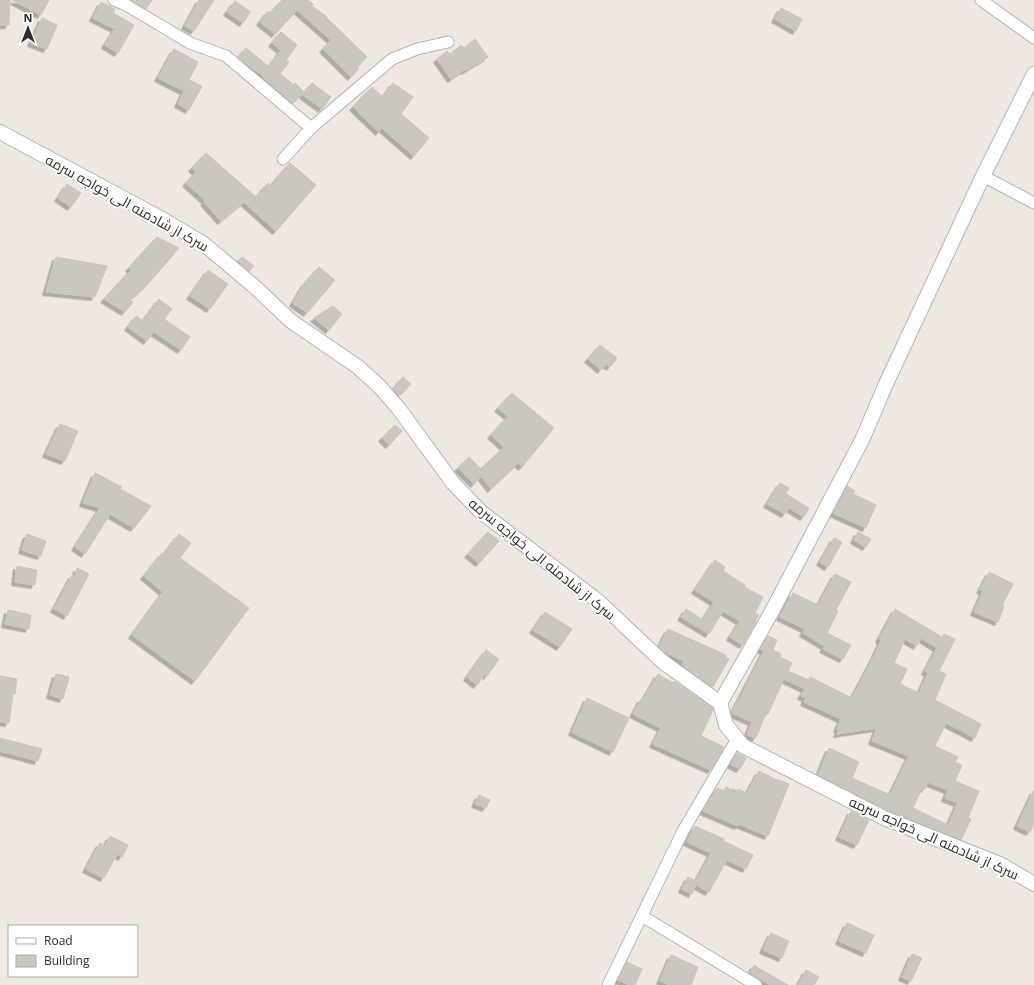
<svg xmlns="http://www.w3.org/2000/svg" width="1034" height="985" font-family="'Open Sans',Cairo,sans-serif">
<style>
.building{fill:#cbc6be;stroke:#cbc4b9;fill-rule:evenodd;filter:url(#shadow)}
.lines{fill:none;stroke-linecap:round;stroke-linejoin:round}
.minor-casing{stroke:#b0b3bd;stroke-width:13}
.tertiary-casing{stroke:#b0b3bd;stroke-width:16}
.minor{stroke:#fff;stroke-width:11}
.tertiary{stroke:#fff;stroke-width:14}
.labels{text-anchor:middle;stroke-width:3.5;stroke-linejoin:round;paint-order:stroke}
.street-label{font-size:14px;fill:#2d2d2d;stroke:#fff}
</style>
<defs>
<filter id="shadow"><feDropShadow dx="-3.5" dy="3.5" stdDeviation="0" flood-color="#0004"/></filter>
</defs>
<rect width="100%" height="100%" fill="#efe8e0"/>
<g class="building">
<polygon points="0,0 10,0 9,25 0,25"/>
<polygon points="12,0 49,0 41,15"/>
<polygon points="131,0 152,0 146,9"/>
<polygon points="199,0 214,0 194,31 185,26"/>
<polygon points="282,0 308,0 313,4 312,6 326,16 326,17 367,57 357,67 359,69 351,77 323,49 331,40 297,10 275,34 260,22 268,11 270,13"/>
<polygon points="235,1 250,12 243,23 227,12"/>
<polygon points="101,2 115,9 113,13 134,25 118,53 105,45 115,29 93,18"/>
<polygon points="781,8 802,19 796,31 775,19"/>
<polygon points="42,18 57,25 47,49 31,43"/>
<polygon points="281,32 297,45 286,60 289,62 280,74 294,85 295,83 304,92 293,103 262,77 263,76 238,57 246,48 269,67 281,50 272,43"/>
<polygon points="475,39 488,57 465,71 464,70 451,79 437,59 447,51 450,54 461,45 464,48"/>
<polygon points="174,49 198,62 189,80 202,86 189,110 178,104 184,91 158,78"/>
<polygon points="312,83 331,97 322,109 303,95"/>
<polygon points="393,83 413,97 401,114 429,138 414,156 382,128 379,132 353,107 372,87 383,97"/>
<polygon points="206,153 256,197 268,183 270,186 290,163 316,185 276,231 244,202 221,221 204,202 206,201 186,183 196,172 192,168"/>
<polygon points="67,184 81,193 71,207 58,198"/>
<polygon points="157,237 179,248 146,286 130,300 133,302 125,312 104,299 131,270 129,268"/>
<polygon points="56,257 107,266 95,297 46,292"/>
<polygon points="242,257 254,266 249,271 238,261"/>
<polygon points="319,267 335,280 307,313 293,303 304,284"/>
<polygon points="208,270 228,284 210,309 190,296"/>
<polygon points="159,299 172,309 164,319 190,337 181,350 154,332 147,341 128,327 136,316 143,321"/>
<polygon points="333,306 342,314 329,330 314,318"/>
<polygon points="600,345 617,358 610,367 606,364 601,370 588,359"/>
<polygon points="403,377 411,384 399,396 393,389"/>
<polygon points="512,393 554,428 522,467 518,463 491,489 481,476 474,484 458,468 469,457 481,469 504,447 491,435 508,416 498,408"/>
<polygon points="60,424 78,431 65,461 46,454"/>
<polygon points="395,425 402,431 389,445 382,438"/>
<polygon points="95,473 122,487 120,489 151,506 134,528 110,514 85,554 75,547 100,508 83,503"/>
<polygon points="780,483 789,488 786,494 809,508 804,517 789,508 785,514 767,504"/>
<polygon points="847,486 855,491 853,494 876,505 866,528 833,513"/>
<polygon points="488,532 499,541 479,563 468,554"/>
<polygon points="858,532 871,539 866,547 854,540"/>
<polygon points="27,534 46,541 41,556 22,550"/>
<polygon points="179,534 191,543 180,558 249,608 195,681 132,635 163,592 144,576 162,553 164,554"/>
<polygon points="834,538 842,542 828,567 820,562"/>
<polygon points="715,560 725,567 723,571 745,585 744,587 763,597 755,613 759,615 755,621 756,622 743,645 730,637 740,621 723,611 709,634 681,617 686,609 703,620 714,602 695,590"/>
<polygon points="17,566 37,570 35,585 15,582"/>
<polygon points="77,568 89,574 67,616 54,609 72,575 76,576"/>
<polygon points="989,572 1013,584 1002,606 1004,607 998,622 974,612 983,591 980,590"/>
<polygon points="835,574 851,582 836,610 838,611 827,633 851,645 843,659 823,649 825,646 803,633 805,629 780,617 793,593 818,605"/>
<path d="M895,609L942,637L944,634L955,639L939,671L946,674L935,700L981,724L975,738L946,723L935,746L958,757L955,762L962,765L955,781L979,791L968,818L971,819L961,840L886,810L818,775L829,748L859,762L852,778L890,795L909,756L872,741L877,728L837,734L839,730L837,729L841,719L804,702L806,698L801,696L805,689L784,679L768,714L766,713L756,738L747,735L752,722L732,713L764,651L760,649L768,636L777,640L773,650L781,654L780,657L792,663L788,671L809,680L810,677L852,698L872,660L881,641L879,639ZM921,638L937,648L925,671L928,673L919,693L900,684L907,669L894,663L905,639L917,646ZM928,782L948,790L945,798L958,803L948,825L913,808L922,788L925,789Z"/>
<polygon points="8,610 31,615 29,629 5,624"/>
<polygon points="545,612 572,629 560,647 533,630"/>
<polygon points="668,629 726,655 725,657 729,659 713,687 682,665 684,661 664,652 659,647"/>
<polygon points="486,650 499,659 487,676 485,674 477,685 467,677"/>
<polygon points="56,674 69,677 63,699 50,695"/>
<polygon points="658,674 673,683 674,681 713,708 713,710 701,736 724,747 711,770 653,744 661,728 633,714 641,699 643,700"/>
<polygon points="0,676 17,679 15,694 13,694 9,723 0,722"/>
<polygon points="587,698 629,718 613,752 572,732"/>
<polygon points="0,738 42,749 38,761 0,751"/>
<polygon points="737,753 746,758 740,769 730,764"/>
<polygon points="759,771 779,781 779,780 789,784 768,836 739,824 738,826 703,811 717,788 724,791 726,787 732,790 733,789 737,791 738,789 747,793"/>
<polygon points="1034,790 1034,824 1030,832 1017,826"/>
<polygon points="479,795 490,800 486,808 475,804"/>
<polygon points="851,811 869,820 857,845 839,837"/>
<polygon points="695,826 724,839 723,841 753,855 746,869 727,860 709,892 696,885 692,894 682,889 688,877 696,881 711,853 687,842"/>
<polygon points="110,836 128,845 122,857 117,854 104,878 86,869 100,843 105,846"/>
<polygon points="847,923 874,935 866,953 839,941"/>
<polygon points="771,933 789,941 782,958 763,950"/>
<polygon points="912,954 922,958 911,981 902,977"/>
<polygon points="671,955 698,967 691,985 670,985 660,981"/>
<polygon points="627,962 642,969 635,985 630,985 618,980"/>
<polygon points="754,965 760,969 788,985 770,985 750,973"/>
<polygon points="806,970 819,977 814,985 798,985"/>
</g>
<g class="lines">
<g class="minor-casing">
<g id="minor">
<polyline points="114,0 126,5 190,43 226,56 311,128"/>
<polyline points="981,0 1034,38"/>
<polyline points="283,159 311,128 392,59 417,49 448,42"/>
<polyline points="983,176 1034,203"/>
<polyline points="642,916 756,985"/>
<polyline points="608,985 683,831 737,739"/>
</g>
</g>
<g class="tertiary-casing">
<g id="tertiary">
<polyline points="0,132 164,220 204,244 256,288 291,321 358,367 380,387 399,409 453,483 481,512 598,601 663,662 720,703 726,725 743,746 884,818 1002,865 1034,884"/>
<polyline points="720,703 771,613 863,438 885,386 983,176 1034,74"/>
</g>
</g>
<use href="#minor" class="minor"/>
<use href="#tertiary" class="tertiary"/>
</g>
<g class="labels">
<g class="street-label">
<text transform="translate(127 203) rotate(29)" y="5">سرک از شادمنه الی خواجه سرمه</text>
<text transform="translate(542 559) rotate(39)" y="5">سرک از شادمنه الی خواجه سرمه</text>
<text transform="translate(934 838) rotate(24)" y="5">سرک از شادمنه الی خواجه سرمه</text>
</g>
</g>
<rect x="8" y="925" width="130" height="52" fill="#ffffff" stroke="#ababab"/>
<rect x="16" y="938" width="20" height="6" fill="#ffffff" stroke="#ababab"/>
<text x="44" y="945" font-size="12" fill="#2d2d2d">Road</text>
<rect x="16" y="955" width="20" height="12" fill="#cbc6be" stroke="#ababab"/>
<text x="44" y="965" font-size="12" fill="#2d2d2d">Building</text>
<g transform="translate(28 28)" stroke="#ffffff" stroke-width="3" paint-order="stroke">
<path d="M0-3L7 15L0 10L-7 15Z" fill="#2d2d2d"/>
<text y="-6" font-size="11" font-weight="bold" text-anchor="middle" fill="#2d2d2d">N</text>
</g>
</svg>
